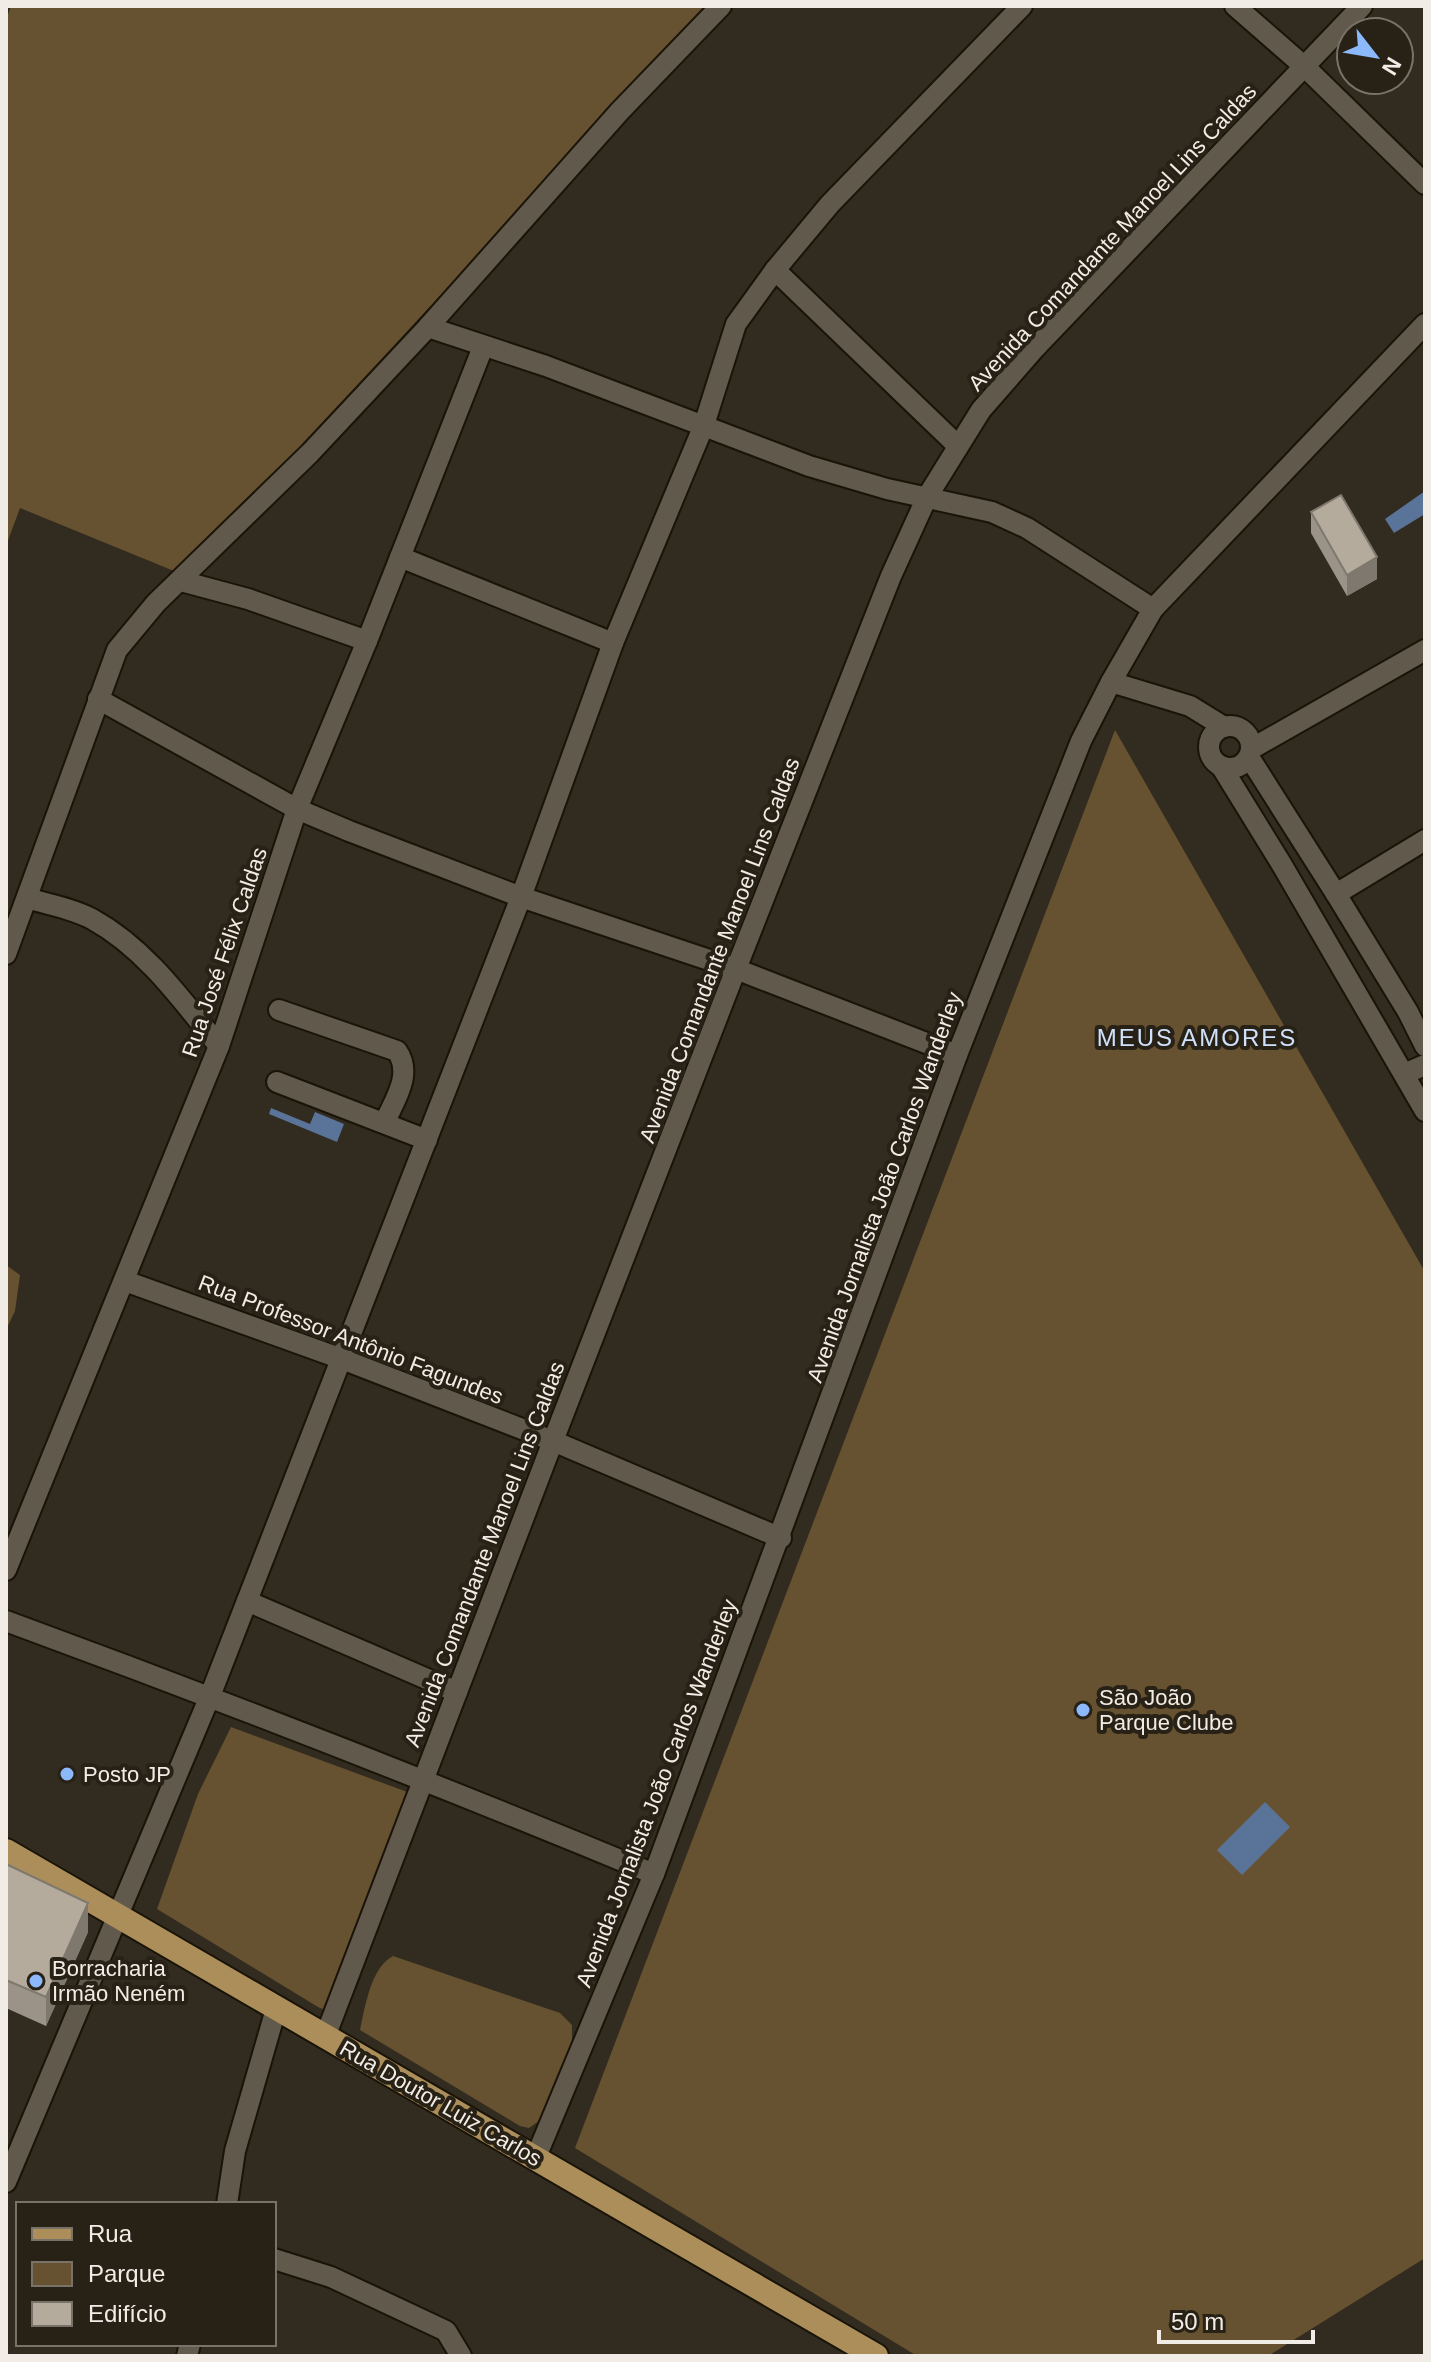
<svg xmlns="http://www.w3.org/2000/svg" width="1431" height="2362" font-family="Arial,sans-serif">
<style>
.green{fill:#665230}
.water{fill:#5a7398}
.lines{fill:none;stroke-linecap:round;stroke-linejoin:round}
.street-casing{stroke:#191308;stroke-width:24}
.primary-casing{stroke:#191308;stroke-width:28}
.street{stroke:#60594c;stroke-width:20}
.primary{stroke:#ac8e5a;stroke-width:24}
.wall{fill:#9b9387}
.shaded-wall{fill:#7e786e}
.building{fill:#b4ab9d;stroke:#7e786e;stroke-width:2}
.poi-dot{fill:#8cb9fc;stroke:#282116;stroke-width:3}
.labels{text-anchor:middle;stroke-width:8;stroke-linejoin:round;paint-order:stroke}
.street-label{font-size:22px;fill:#f1ece5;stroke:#282116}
.poi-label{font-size:22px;fill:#f1ece5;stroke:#282116;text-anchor:start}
.neighbourhood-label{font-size:24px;letter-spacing:2px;fill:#d0e1fb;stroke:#282116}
</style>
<rect width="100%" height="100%" fill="#322b1f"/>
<g class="green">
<polygon points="11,6 707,6 247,505 174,571 20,508 6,546 6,20"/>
<polygon points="1115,730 1425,1272 1425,2258 1268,2356 917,2356 575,2148"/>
<polygon points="6,1265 20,1275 15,1311 6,1330"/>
<polygon points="231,1727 410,1793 325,2010 318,2007 157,1909 198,1794"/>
<path d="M393,1956L560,2013L572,2025V2050L539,2121L529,2128L520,2126L360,2030C365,2007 371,1967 393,1956Z"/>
</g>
<g class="water">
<polygon points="1425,491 1425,514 1394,533 1385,519"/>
<polygon points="271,1108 310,1124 315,1112 344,1124 337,1142 269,1114"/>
<polygon points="1265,1802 1290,1827 1242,1875 1217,1850"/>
</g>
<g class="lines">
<g class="street-casing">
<g id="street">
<polyline points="1235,6 1306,68 1425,184"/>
<polyline points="775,270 958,446"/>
<polyline points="428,327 546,366 809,466 887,489 992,512 1027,528 1153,609"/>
<polyline points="400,557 613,643"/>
<polyline points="181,581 248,599 367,641"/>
<polyline points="1111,682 1190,706 1224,727"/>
<polyline points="98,699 297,809 349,831 521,897 736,969 957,1055"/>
<circle cx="1230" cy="747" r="21"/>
<polyline points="1251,749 1425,650"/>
<polyline points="1249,757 1336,894 1408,1012 1425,1046"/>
<polyline points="1221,766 1282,865 1425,1111"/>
<polyline points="1336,894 1425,840"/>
<path d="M27,898C49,905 72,908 92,919C145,948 182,1000 219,1046"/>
<polyline points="6,954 117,650 156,603 310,453 428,327 620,111 721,6"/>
<path d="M279,1010L397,1051C413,1074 395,1099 385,1122"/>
<polyline points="1404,1074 1425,1065"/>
<polyline points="277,1082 427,1140"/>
<polyline points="125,1281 342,1359 553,1441 781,1538"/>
<polyline points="6,1570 219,1046 297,809 367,641 483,347"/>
<polyline points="247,1601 457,1692"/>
<path d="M6,1621C224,1701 439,1785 654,1874"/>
<polyline points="325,2037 553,1441 736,969 891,576 927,497 981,410 1035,348 1362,6"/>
<polyline points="536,2157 654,1874 957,1055 1081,741 1111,682 1153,609 1425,324"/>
<polyline points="6,2182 210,1696 521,897 613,643 704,425 736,324 775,270 830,204 1022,6"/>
<polyline points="227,2204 235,2151 276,2009"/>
<polyline points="274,2259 331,2277 446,2331 461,2356"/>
<polyline points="187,2356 190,2344"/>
</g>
</g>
<g class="primary-casing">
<polyline id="primary" points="6,1851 876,2356"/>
</g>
<use href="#street" class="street"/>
<use href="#primary" class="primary"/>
</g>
<g class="wall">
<polygon points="1311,512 1377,579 1347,596 1311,533"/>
<polygon points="6,1864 88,1932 46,2026 6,2008"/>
</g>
<g class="shaded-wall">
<polygon points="1377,557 1377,579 1347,596 1347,575"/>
<polygon points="88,1903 88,1932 46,2026 46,1997"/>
</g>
<g class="building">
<polygon points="1341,495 1377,557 1347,575 1311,512"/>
<polygon points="6,1864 88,1903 46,1997 6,1980"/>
</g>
<g class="poi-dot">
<circle cx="1083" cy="1710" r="8"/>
<circle cx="67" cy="1774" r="8"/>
<circle cx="36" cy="1981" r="8"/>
</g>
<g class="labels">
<g class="street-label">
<text transform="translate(1112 237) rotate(-47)" y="8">Avenida Comandante Manoel Lins Caldas</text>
<text transform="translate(719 950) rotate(-69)" y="8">Avenida Comandante Manoel Lins Caldas</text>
<text transform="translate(224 952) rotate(-71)" y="8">Rua José Félix Caldas</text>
<text transform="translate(884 1187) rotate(-70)" y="8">Avenida Jornalista João Carlos Wanderley</text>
<text transform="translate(351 1339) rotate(21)" y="8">Rua Professor Antônio Fagundes</text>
<text transform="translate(484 1554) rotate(-69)" y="8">Avenida Comandante Manoel Lins Caldas</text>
<text transform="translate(656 1793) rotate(-69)" y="8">Avenida Jornalista João Carlos Wanderley</text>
<text transform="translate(441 2103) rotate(30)" y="8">Rua Doutor Luiz Carlos</text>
</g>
<g class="poi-label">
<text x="1099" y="1705">São João<tspan x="1099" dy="25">Parque Clube</tspan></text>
<text x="83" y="1782">Posto JP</text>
<text x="52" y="1976">Borracharia<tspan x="52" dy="25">Irmão Neném</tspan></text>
</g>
<g class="neighbourhood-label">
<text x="1197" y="1046">MEUS AMORES</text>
</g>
</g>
<rect width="1431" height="2362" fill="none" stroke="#f1ece5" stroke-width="16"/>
<rect x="16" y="2202" width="260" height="144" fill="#282116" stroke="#787269" stroke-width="2"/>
<rect x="32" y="2228" width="40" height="12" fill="#ac8e5a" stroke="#787269" stroke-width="2"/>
<text x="88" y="2242" font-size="24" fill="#f1ece5">Rua</text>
<rect x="32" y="2262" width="40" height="24" fill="#665230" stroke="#787269" stroke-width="2"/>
<text x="88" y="2282" font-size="24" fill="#f1ece5">Parque</text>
<rect x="32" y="2302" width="40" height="24" fill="#b4ab9d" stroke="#787269" stroke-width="2"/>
<text x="88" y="2322" font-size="24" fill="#f1ece5">Edifício</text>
<g transform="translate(1375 56) rotate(121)"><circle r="38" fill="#282116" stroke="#787269" stroke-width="2"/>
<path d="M0-6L14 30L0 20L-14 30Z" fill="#8cb9fc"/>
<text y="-12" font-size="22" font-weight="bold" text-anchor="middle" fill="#f1ece5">N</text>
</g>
<path d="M1159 2330v12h154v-12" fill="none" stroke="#f1ece5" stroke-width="4"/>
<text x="1171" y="2330" font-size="24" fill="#f1ece5" stroke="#282116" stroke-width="6" paint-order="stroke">50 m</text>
</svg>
